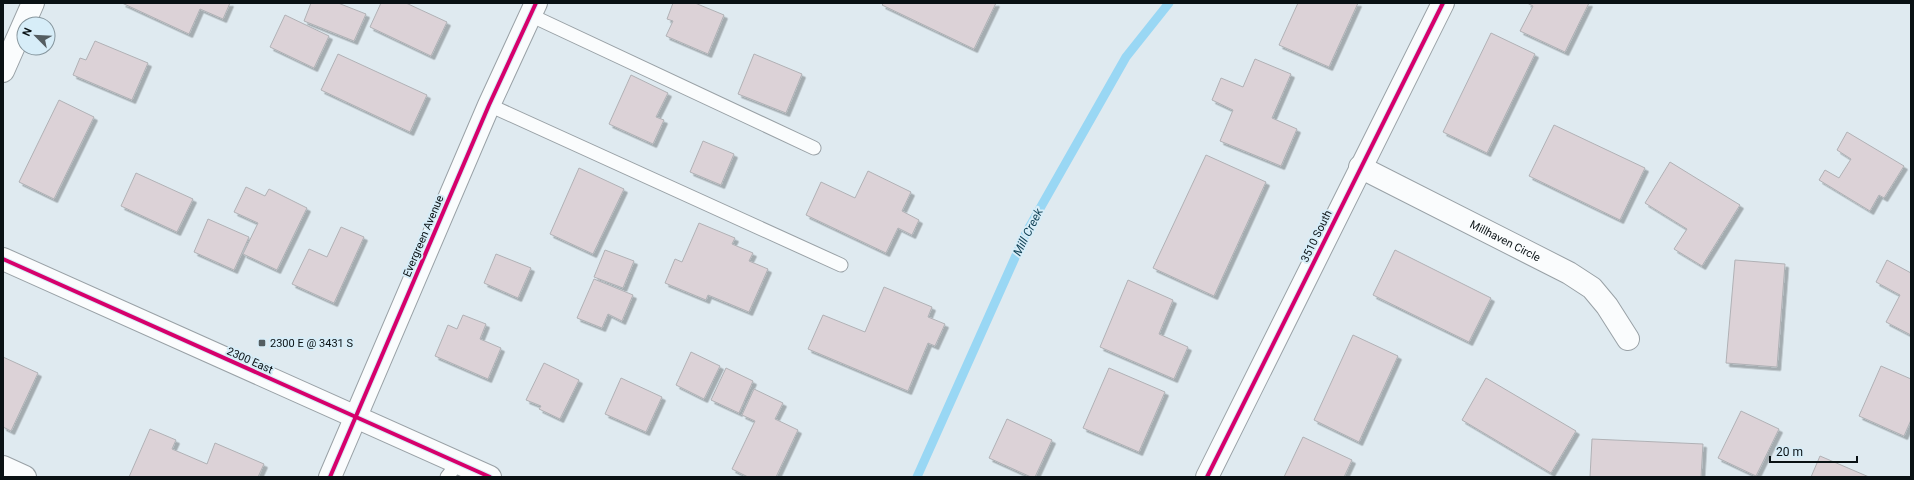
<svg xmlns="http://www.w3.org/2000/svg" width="1914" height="480" font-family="Roboto,sans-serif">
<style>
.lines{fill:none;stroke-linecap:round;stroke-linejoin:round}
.stream{stroke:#99d7f4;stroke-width:9}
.building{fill:#dcd2d7;stroke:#b0b1b5;filter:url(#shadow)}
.lane-casing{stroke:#99a1a6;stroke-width:15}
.street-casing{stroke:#99a1a6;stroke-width:24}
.secondary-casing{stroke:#99a1a6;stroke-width:24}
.lane{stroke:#fafcfd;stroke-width:13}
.street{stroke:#fafcfd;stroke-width:22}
.secondary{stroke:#fafcfd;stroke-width:22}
.cycleway-casing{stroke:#d7edf8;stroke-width:6}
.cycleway{stroke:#d6006c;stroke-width:4}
.poi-dot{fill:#545d61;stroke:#d7edf8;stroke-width:1.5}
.labels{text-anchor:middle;stroke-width:4;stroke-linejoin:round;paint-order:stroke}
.street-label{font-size:11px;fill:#091114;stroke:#d7edf8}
.poi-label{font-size:11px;fill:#091114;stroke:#d7edf8;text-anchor:start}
.water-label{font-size:12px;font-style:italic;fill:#144458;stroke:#d7edf8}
</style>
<defs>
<filter id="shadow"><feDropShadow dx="3.5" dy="3.5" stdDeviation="0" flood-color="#0004"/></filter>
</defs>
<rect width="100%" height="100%" fill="#dfeaf0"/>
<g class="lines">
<polyline class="stream" points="917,477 1026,233 1126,57 1169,3"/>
</g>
<g class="building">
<polygon points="122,3 230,3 223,19 200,9 189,34"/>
<polygon points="311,3 338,3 366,14 354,41 304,21"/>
<polygon points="381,3 406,3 447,22 431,56 370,27"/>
<polygon points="673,3 695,3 724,15 708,54 666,36 673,21 667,19"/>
<polygon points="884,3 996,3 974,49 882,5"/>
<polygon points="1298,3 1358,3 1329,67 1279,45"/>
<polygon points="1527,3 1589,3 1565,52 1520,31 1533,6"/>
<polygon points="285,15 329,36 314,68 270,47"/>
<polygon points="1491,33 1535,54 1487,153 1443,132"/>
<polygon points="95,41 148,63 132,100 73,75 80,58 86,60"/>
<polygon points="338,54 427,95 410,132 321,90"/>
<polygon points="754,54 802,74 786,113 738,94"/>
<polygon points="1255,59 1291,74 1272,118 1297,129 1281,166 1220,141 1233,110 1212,100 1221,78 1243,87"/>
<polygon points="631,75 668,93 656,117 664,120 653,144 609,124"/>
<polygon points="59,100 94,117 54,199 19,182"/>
<polygon points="1554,125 1645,168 1620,220 1529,176"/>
<polygon points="1847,132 1904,166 1884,198 1879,195 1870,211 1819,180 1825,170 1839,178 1851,159 1837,150"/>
<polygon points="703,141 734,154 721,185 690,172"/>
<polygon points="1206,155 1266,182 1214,296 1153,268"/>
<polygon points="1670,162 1740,205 1702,266 1674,249 1687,229 1645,203"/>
<polygon points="579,168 624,189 593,254 550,234"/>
<polygon points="868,171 911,192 902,211 919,220 912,235 898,228 886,253 806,215 821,182 855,198"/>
<polygon points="136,173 193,199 177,232 121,206"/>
<polygon points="246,187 265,196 269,189 307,208 277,270 243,254 258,223 234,212"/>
<polygon points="208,219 249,237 234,270 194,252"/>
<polygon points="699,223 735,238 732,244 753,253 749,261 768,269 749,312 708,295 706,300 665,283 675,259 682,262"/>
<polygon points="341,227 364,237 334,303 292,284 309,249 327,257"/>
<polygon points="605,250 634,261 623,288 594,277"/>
<polygon points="1395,250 1491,298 1469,342 1373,295"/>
<polygon points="496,254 531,268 518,298 484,283"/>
<polygon points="1735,260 1785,264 1777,367 1726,363"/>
<polygon points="1887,260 1911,273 1911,335 1886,322 1900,295 1876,282"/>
<polygon points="594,279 633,295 622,321 608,314 602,328 577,318"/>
<polygon points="1128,280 1173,300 1159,334 1188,347 1174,379 1100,347"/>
<polygon points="884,287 932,307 928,317 945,324 935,346 928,343 908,391 808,349 823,315 865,332"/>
<polygon points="463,315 486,324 480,339 501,348 488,379 435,356 448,325 457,329"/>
<polygon points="1353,335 1398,356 1359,442 1314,420"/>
<polygon points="691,352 720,366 704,399 676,385"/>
<polygon points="3,357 38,373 11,431 3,427"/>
<polygon points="544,363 579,380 560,419 539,409 541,406 526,400"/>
<polygon points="1881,366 1911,379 1911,420 1904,436 1859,416"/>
<polygon points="726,368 753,381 739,413 711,400"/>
<polygon points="1109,368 1165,392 1139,452 1083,428"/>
<polygon points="621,378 662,397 646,432 605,414"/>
<polygon points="1486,378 1576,431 1551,473 1462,420"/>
<polygon points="754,389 783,403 775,419 798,430 776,477 748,477 732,469 755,421 742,415"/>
<polygon points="1741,411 1779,429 1756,476 1718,458"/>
<polygon points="1007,419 1052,440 1035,477 1031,477 989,458"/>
<polygon points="150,429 176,440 172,449 207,464 215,443 264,464 258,477 129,477"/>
<polygon points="1303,437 1352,460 1344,477 1284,477"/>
<polygon points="1592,439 1703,444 1701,477 1590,477"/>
<polygon points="1820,456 1869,477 1811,477"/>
</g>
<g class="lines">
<g class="lane-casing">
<g id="lane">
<polyline points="530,15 814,148"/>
<polyline points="489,105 841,265"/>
<polyline points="447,477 458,463"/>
</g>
</g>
<g class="street-casing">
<g id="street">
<polyline points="3,71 33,3"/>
<path id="s1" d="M1360,167L1569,273L1592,288L1607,306L1628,339"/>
<polyline points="3,467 25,477"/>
<polyline points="1207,477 1443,3"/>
</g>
</g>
<g class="secondary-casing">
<g id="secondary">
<polyline points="3,259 490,477"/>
<polyline points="330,477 489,105 536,3"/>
</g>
</g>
<use href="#lane" class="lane"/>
<use href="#street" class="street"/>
<use href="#secondary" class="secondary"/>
<g class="cycleway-casing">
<g id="cycleway">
<polyline points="3,259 490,477"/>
<polyline points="330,477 489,105 536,3"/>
<polyline points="1207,477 1443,3"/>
</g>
</g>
<use href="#cycleway" class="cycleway"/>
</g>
<rect class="poi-dot" x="258" y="339" width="8" height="8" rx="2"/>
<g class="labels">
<g class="street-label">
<text transform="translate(423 236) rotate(-67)" y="4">Evergreen Avenue</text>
<text transform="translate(1316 236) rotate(-64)" y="4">3510 South</text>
<text dy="4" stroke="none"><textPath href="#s1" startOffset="163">Millhaven Circle</textPath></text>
<text transform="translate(250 360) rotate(24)" y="4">2300 East</text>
</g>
<g class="poi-label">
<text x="270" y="347">2300 E @ 3431 S</text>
</g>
<g class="water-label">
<text transform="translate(1028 232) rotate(-63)" y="4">Mill Creek</text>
</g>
</g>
<rect width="1914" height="480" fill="none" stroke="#091114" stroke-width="8"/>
<g transform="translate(36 36) rotate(294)"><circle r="19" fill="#d7edf8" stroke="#85959d"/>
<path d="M0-3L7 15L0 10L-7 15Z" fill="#545d61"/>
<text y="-6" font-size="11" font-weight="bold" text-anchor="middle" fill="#091114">N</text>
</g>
<path d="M1770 456v6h87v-6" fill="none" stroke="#091114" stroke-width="2"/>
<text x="1776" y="456" font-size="12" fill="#091114" stroke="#d7edf8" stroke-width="3" paint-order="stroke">20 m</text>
</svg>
